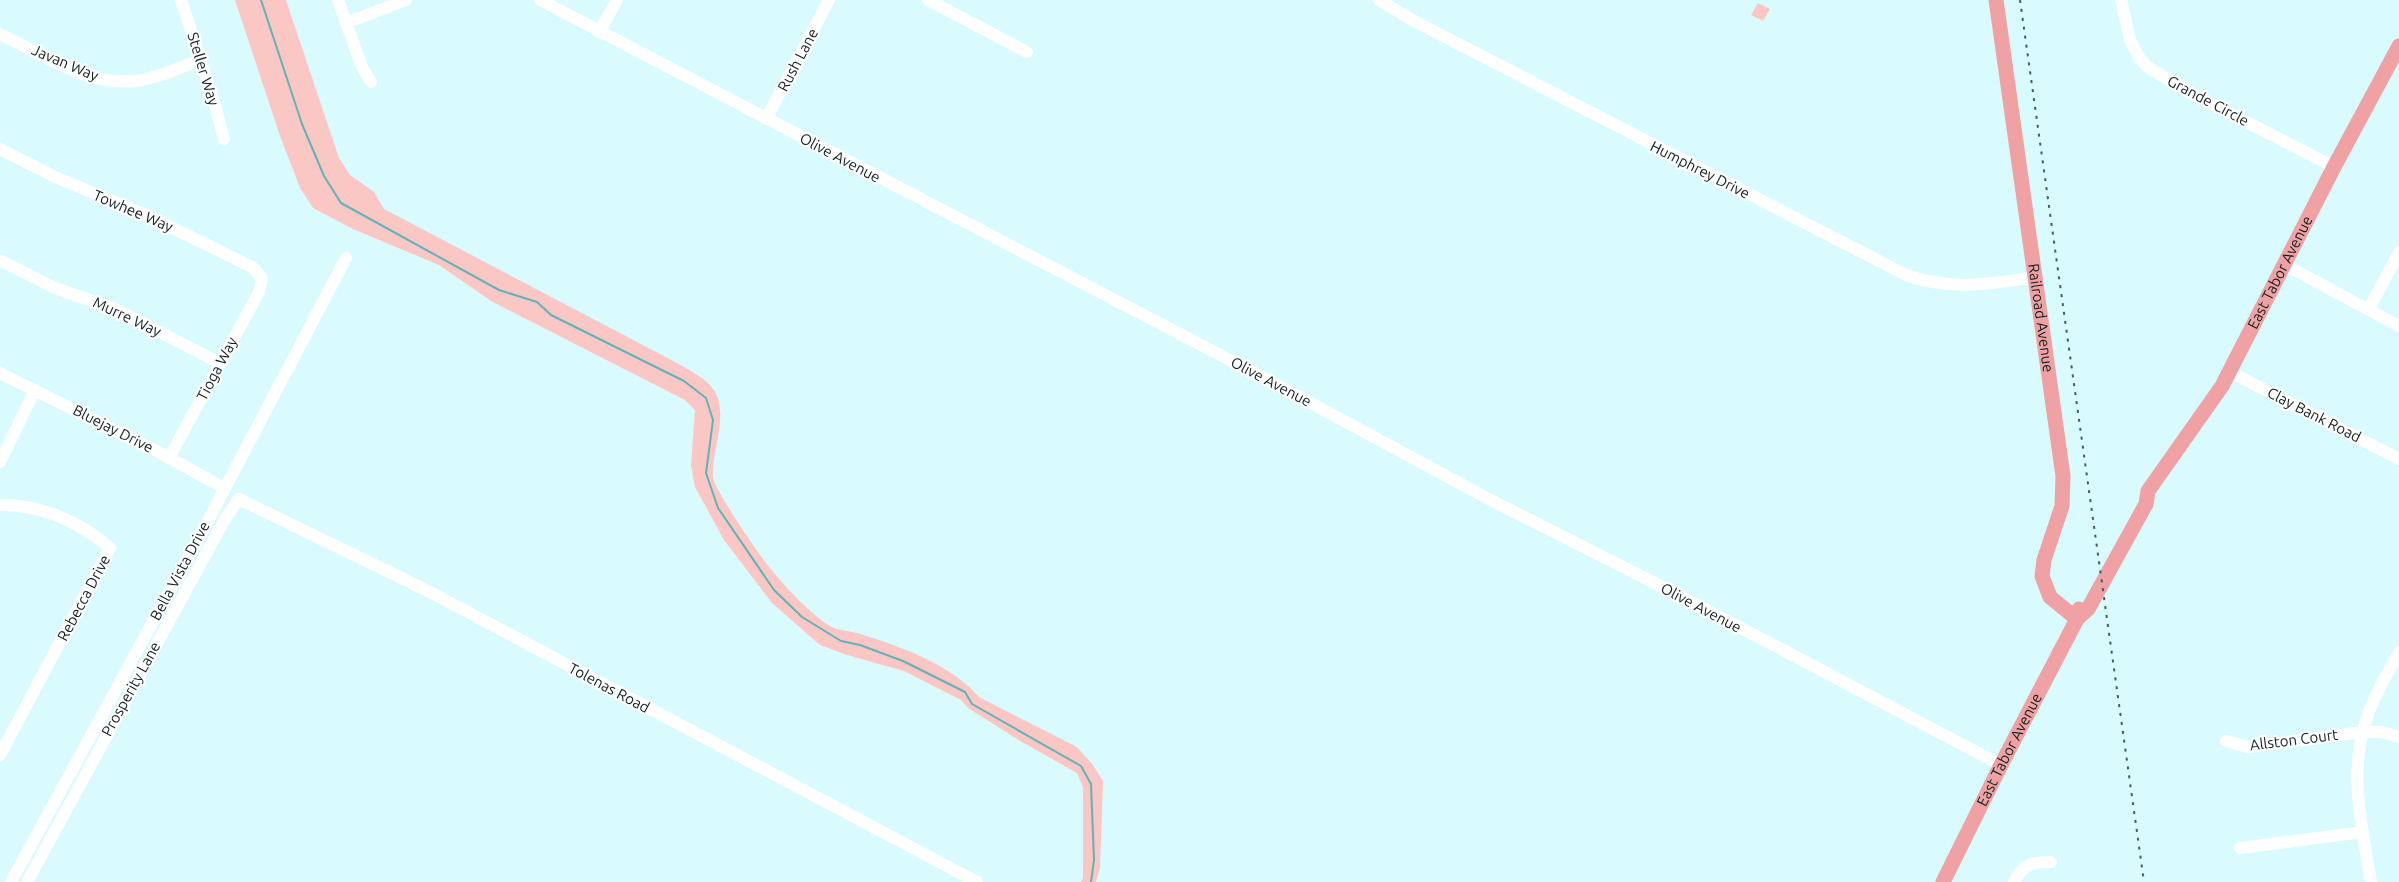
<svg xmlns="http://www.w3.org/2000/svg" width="2399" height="882" font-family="Ubuntu,sans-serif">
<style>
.green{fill:#fbc7c4}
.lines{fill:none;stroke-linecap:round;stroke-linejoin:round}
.stream{stroke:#61b2b9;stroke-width:2}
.minor{stroke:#fff;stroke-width:12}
.major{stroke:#efa1a3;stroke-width:15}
.rail{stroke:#485b5c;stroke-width:2;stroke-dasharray:3 6;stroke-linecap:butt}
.labels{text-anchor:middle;stroke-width:4.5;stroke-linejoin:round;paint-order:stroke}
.street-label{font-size:15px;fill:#121f20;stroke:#fff}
</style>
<rect width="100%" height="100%" fill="#d9fbfe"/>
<g class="green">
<path d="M235,0H286L339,158L350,175L374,192L384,209L679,364C689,370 701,376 709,384C733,408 711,449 713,477C715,491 759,555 771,569C783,585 816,620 834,628C842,631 852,631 860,634C900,646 952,665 979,697L1077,747L1093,765L1103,781L1100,868L1096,882H1081L1083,878V787L1077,773L1022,742L968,708L961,700L904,671L847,655L820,645L772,603L724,540L695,487L691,466L695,410L685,400L491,301L439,265L353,229L313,208L300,188L279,133Z"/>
<polygon points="1758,3 1770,9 1763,21 1751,15"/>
</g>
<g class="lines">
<polyline class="stream" points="261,0 302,124 324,176 341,203 499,290 537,302 551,315 684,381 706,398 713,420 706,473 718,508 774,590 802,617 841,641 860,645 903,661 965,692 972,704 1081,766 1091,784 1094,860 1091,882"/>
<g class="minor">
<polyline points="181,0 214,102 224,139"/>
<polyline points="338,0 362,67 371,82"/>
<polyline points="540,0 1270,381 1485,497 1690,601 2001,765"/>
<polyline points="928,0 1027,52"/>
<path d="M1379,0L1416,22L1906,275C1951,291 1990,284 2036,277"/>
<polyline points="2121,0 2130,40 2140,59 2149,68 2206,101 2334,167"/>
<polyline points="346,23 406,0"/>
<polyline points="599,32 617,0"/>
<path d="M0,34C42,54 86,86 134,81C156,79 180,67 201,60"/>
<polyline points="766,119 829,0"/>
<polyline points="0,149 53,176 148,216 252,267 262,278 259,292 169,458"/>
<polyline points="0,260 55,288 115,309 220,363"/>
<polyline points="2285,265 2399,326"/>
<polyline points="2369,309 2399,252"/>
<polyline points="2230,372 2399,459"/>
<polyline points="0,373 155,450 224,488"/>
<polyline points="0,462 35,390"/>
<path d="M0,505C40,504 80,522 110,548L0,755"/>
<polyline points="2226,741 2248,747 2363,732 2382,732 2399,737"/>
<polyline points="2240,848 2363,832"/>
<polyline points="11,882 202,532 346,258"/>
<polyline points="27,882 225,519 239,499 428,591 977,882"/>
<path d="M2014,882C2023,864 2032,862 2051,862"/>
<path d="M2371,882C2363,834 2350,780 2363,731C2370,703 2385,678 2399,652"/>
</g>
<g class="major">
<path id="s1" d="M1996,0L2063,476L2062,506L2044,560L2042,576L2050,597L2077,619"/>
<path id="s2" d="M2077,619L2088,609L2146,504L2148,491L2222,386L2334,167L2399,46"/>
<path id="s3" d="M1943,882L2001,765L2077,619L2079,609"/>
</g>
<polyline class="rail" points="2020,0 2144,882"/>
</g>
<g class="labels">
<g class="street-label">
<text transform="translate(798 60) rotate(-62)" y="5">Rush Lane</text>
<text transform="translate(65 63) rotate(23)" y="5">Javan Way</text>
<text transform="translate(203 69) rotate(73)" y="5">Steller Way</text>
<text transform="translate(2208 101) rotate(28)" y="5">Grande Circle</text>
<text transform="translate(840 158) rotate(28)" y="5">Olive Avenue</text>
<text transform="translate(1700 170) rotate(27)" y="5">Humphrey Drive</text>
<text transform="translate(133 211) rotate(23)" y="5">Towhee Way</text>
<text dy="5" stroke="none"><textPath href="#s2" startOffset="404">East Tabor Avenue</textPath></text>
<text transform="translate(127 317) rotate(25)" y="5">Murre Way</text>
<text dy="5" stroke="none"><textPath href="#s1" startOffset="321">Railroad Avenue</textPath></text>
<text transform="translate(217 369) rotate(-62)" y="5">Tioga Way</text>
<text transform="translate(1271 382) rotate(28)" y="5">Olive Avenue</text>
<text transform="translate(2314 415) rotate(27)" y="5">Clay Bank Road</text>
<text transform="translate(113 429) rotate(27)" y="5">Bluejay Drive</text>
<text transform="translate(180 571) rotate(-62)" y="5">Bella Vista Drive</text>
<text transform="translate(84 598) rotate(-62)" y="5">Rebecca Drive</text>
<text transform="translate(1701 608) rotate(28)" y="5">Olive Avenue</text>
<text transform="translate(609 688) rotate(28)" y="5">Tolenas Road</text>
<text transform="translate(131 689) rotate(-61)" y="5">Prosperity Lane</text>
<text transform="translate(2294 740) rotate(-7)" y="5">Allston Court</text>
<text dy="5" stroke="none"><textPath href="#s3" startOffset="148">East Tabor Avenue</textPath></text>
</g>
</g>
</svg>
